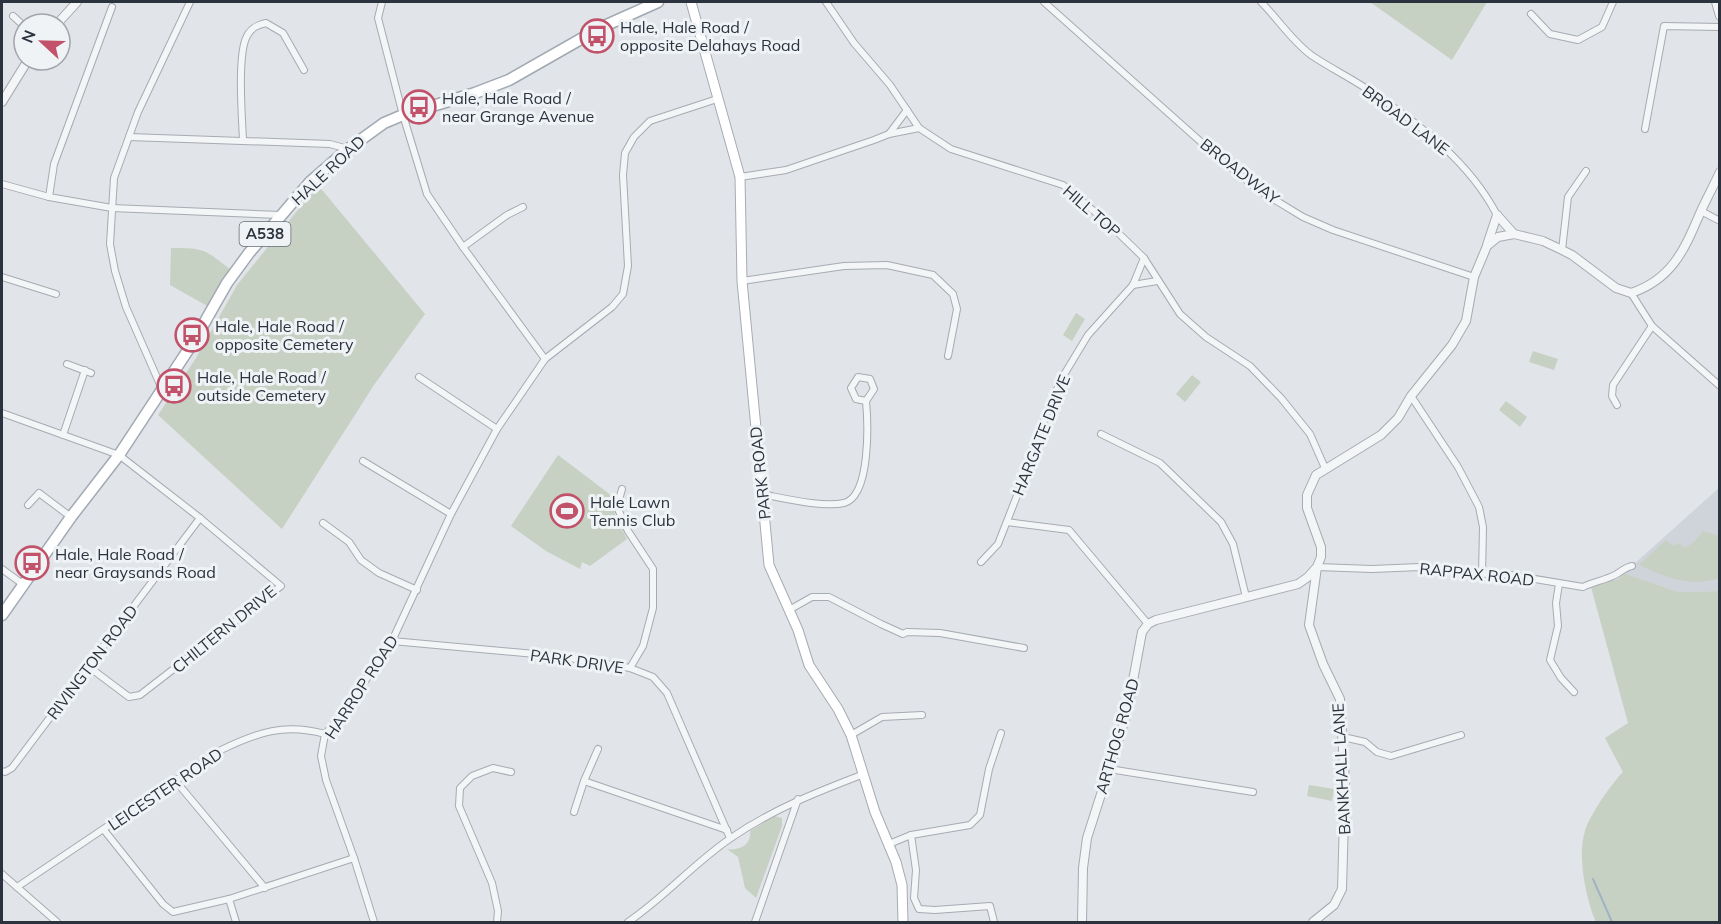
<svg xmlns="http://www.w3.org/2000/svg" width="1721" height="924" font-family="Mulish,sans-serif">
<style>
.built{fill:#cfd3da}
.green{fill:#c7d1c3}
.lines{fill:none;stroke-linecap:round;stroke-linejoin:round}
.stream{stroke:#a0b3c5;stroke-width:2}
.minor-casing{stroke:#a7abb2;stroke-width:8}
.tertiary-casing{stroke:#a7abb2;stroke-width:10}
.secondary-casing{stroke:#a7abb2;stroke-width:11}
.primary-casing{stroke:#a1a9b3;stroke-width:13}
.minor{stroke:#f3f5f7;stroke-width:6}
.tertiary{stroke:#f3f5f7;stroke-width:8}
.secondary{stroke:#fff;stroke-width:9}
.primary{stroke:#fff;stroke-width:10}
.labels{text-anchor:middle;stroke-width:6;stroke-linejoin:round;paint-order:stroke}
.shield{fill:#f0f3f6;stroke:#666d75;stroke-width:1.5}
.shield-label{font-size:15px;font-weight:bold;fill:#2b333e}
.poi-label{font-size:16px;fill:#2b333e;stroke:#f0f3f6;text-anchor:start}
.street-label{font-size:16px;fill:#2b333e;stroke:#f0f3f6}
</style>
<rect width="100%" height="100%" fill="#e1e4e8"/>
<polygon class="built" points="1719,488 1719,591 1678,592 1624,573"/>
<g class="green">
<polygon points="1370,2 1487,2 1452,60"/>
<polygon points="318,185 425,314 374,385 282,529 158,415 196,358 237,285"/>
<path d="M171,248C205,248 204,249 231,270L209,307L170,285Z"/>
<polygon points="1076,313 1085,319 1072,341 1063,335"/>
<polygon points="1533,351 1558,359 1554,370 1529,362"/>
<polygon points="1192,375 1201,382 1185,402 1176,394"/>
<polygon points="1506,401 1527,417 1520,427 1499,410"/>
<polygon points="558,455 612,496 615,516 627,539 590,566 582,562 580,569 546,551 511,526"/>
<path d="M1703,531L1719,536V578C1692,588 1664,577 1639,565L1666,540L1673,546L1678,543L1685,548L1694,542Z"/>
<path d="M1624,573L1678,592L1719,591V922H1596C1586,899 1577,856 1585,831C1589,816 1612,783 1623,772L1605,738L1628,723L1591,587L1618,579Z"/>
<polygon points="1309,785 1334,789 1332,801 1307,796"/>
<path d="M775,816L782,818V826L756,898L745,888L738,857L727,849C739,851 752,845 750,831Z"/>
</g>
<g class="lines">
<polyline class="stream" points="1593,879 1612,922"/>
<g class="minor-casing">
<g id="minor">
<polyline points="382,2 378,18 403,115 427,194 463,247 545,359"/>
<polyline points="826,2 854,43 890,85 919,128 951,149 1063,185 1108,223 1144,258 1180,314 1206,337 1250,366 1281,398 1310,434 1325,468"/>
<polyline points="1044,2 1210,150 1257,189 1303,217 1333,230 1474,277"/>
<path d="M1261,2C1278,19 1291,40 1311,55C1330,68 1351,78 1370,91C1419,124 1469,161 1497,215"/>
<polyline points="1531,14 1550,34 1578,40 1602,27 1613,2"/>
<polyline points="13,16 24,26"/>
<polyline points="1645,129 1664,26 1720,27"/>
<polyline points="889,134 919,128"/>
<polyline points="129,137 330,144 348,149"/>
<path d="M243,140C242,117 237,54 247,36C251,28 257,25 266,23L283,33L304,70"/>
<polyline points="740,177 786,170 874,140 889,134 907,110"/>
<polyline points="2,184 49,197 112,208 281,215"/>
<polyline points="49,197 54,164 112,7"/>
<polyline points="1701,211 1720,221"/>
<polyline points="463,247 507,215 523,207"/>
<polyline points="1562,250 1568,197 1586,171"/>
<polyline points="2,277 56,294"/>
<polyline points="742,281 844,266 887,265 933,275 953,294 957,309 948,356"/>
<polyline points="1133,285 1157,281"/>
<polyline points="1631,293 1652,326 1720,386"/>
<polyline points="67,364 91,373"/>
<polyline points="419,377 497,429"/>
<polyline points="162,389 126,307 115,271 110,244 114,178 138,112 190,2"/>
<polyline points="1411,396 1458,467 1479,507 1483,527 1482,574"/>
<polyline points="1617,405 1612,396 1613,385 1652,326"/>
<polyline points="2,413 119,455 200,518 281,586 140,695 129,697 89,667"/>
<polyline points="1101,434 1160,463 1221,522 1233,544 1246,597"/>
<polyline points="63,435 85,370"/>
<polyline points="363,461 451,514"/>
<polyline points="622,489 617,507 628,531 653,569 653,608 643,646 630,668"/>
<path d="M761,494C783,498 823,508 844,503C871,496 868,422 866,401L874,389L870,379L858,377L851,388L856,399L866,401"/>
<polyline points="28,505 39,493 71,517"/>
<polyline points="1007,522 1069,530 1148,624"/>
<polyline points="323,523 349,542 361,560 379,573 417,590"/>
<polyline points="981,562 998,544 1031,460 1047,412 1062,378 1088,335 1133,285 1144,258"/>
<path d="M1317,567L1372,569L1420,567L1468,573L1511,575L1583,587C1593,582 1605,580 1615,575C1621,572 1625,567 1632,566"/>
<polyline points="2,569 24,585"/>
<polyline points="1559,584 1556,603 1558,626 1550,660 1561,678 1574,692"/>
<polyline points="789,610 812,597 829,597 881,624 903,634 907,632 940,633 1024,648"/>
<polyline points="392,641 557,656 630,668 653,677 667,693 730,838"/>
<polyline points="851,735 882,717 922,715"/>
<polyline points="1343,737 1365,742 1377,752 1391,756 1461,735"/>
<polyline points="1109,769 1253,792"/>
<polyline points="2,771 5,772 12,768 200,518"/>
<polyline points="174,779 265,888"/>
<polyline points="584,781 727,830"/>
<polyline points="574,812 584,781 598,749"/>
<polyline points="104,830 163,904 173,912 229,899 354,858"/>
<polyline points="911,835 916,870 914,898 919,909 935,910 990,906 994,922"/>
<polyline points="889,844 911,835 970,825 980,815 989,769 1001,733"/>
<polyline points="2,874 57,922"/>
<path d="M17,887L221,750C258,732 285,723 325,734"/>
<polyline points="229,899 236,922"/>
<polyline points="374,922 354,858 326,780 321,756 325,734 342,715 392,641 451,514 497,429 545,359 612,307 623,294 628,266 623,175 625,153 634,137 650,121 717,99"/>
<polyline points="497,922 498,911 492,883 459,806 460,788 472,776 493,768 511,772"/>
<path d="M628,922C665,897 694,863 731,838C773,809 817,792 864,774"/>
<polyline points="755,922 798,799"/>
</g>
</g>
<g class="tertiary-casing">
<g id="tertiary">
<polyline points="1716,2 1720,16"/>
<polyline points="57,24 77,2"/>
<polyline points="2,102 28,60"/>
<path d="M1497,215L1514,234L1543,241L1562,250L1572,255L1616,288L1631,293C1673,279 1685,248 1701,211C1707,198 1714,185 1720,172"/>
<polyline points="1487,245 1497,215"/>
<polyline points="1082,922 1083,868 1087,838 1127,713 1142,632 1148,624 1156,620 1298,584 1308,577 1316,568"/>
<polyline points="1313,922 1334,905 1342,889 1345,783 1340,699 1323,664 1309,625 1317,567 1321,557 1321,547 1307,508 1307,495 1316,475 1381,435 1398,418 1411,396 1452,345 1466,321 1474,277 1487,246 1498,237 1514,234"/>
</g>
</g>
<g class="secondary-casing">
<polyline id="secondary" points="691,2 740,177 742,281 769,565 798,630 809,665 838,709 851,735 875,812 896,862 902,885 903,922"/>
</g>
<g class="primary-casing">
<polyline id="primary" points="2,615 71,517 119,455 194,341 227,283 249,253 310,182 348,149 384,123 403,115 475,93 509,80 602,27 658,2"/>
</g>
<use href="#minor" class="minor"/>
<use href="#tertiary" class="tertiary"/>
<use href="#secondary" class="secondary"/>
<use href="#primary" class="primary"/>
</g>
<defs>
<g id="bus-ring" transform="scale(1.725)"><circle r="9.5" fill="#f0f3f6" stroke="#c15269" stroke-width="1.5"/><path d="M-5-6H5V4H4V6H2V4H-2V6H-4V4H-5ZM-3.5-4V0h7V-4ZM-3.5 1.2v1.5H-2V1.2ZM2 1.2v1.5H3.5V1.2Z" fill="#c15269"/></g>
<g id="stadium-ring" transform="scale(1.725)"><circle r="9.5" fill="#f0f3f6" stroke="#c15269" stroke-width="1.5"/><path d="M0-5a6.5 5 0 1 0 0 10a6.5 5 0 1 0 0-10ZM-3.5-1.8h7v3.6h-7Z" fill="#c15269"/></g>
</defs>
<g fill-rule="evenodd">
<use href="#bus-ring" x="597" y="36"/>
<use href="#bus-ring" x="419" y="107"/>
<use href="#bus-ring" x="192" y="335"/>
<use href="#bus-ring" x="174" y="386"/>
<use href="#stadium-ring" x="567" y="511"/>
<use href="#bus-ring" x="32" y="563"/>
</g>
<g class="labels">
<rect class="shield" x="239.5" y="222" width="51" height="24" rx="4.5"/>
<g class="shield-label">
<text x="265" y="239">A538</text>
</g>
<g class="poi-label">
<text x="620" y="33">Hale, Hale Road /<tspan x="620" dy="18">opposite Delahays Road</tspan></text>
<text x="442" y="104">Hale, Hale Road /<tspan x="442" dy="18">near Grange Avenue</tspan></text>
<text x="215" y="332">Hale, Hale Road /<tspan x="215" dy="18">opposite Cemetery</tspan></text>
<text x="197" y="383">Hale, Hale Road /<tspan x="197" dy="18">outside Cemetery</tspan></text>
<text x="590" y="508">Hale Lawn<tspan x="590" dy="18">Tennis Club</tspan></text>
<text x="55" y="560">Hale, Hale Road /<tspan x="55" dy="18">near Graysands Road</tspan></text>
</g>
<g class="street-label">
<text transform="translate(1406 120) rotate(37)" y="6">BROAD LANE</text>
<text transform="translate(328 170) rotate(-43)" y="6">HALE ROAD</text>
<text transform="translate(1240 171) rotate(38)" y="6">BROADWAY</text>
<text transform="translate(1092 211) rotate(41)" y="6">HILL TOP</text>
<text transform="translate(1041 435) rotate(-68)" y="6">HARGATE DRIVE</text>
<text transform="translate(760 473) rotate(-96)" y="6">PARK ROAD</text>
<text transform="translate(1477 574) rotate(6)" y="6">RAPPAX ROAD</text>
<text transform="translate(224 629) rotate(-39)" y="6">CHILTERN DRIVE</text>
<text transform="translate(577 661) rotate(8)" y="6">PARK DRIVE</text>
<text transform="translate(92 662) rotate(-53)" y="6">RIVINGTON ROAD</text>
<text transform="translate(361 687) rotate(-57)" y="6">HARROP ROAD</text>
<text transform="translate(1117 736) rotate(-74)" y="6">ARTHOG ROAD</text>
<text transform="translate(1341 769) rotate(-93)" y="6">BANKHALL LANE</text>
<text transform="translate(165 789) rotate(-34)" y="6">LEICESTER ROAD</text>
</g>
</g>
<rect width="1721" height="924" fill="none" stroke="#2b333e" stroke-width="6"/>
<g transform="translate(42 42) rotate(292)"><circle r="28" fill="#f0f3f6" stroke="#a1a6ac" stroke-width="1.5"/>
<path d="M0-4.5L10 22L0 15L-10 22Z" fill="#c15269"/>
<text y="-9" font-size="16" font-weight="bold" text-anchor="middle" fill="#2b333e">N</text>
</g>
</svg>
